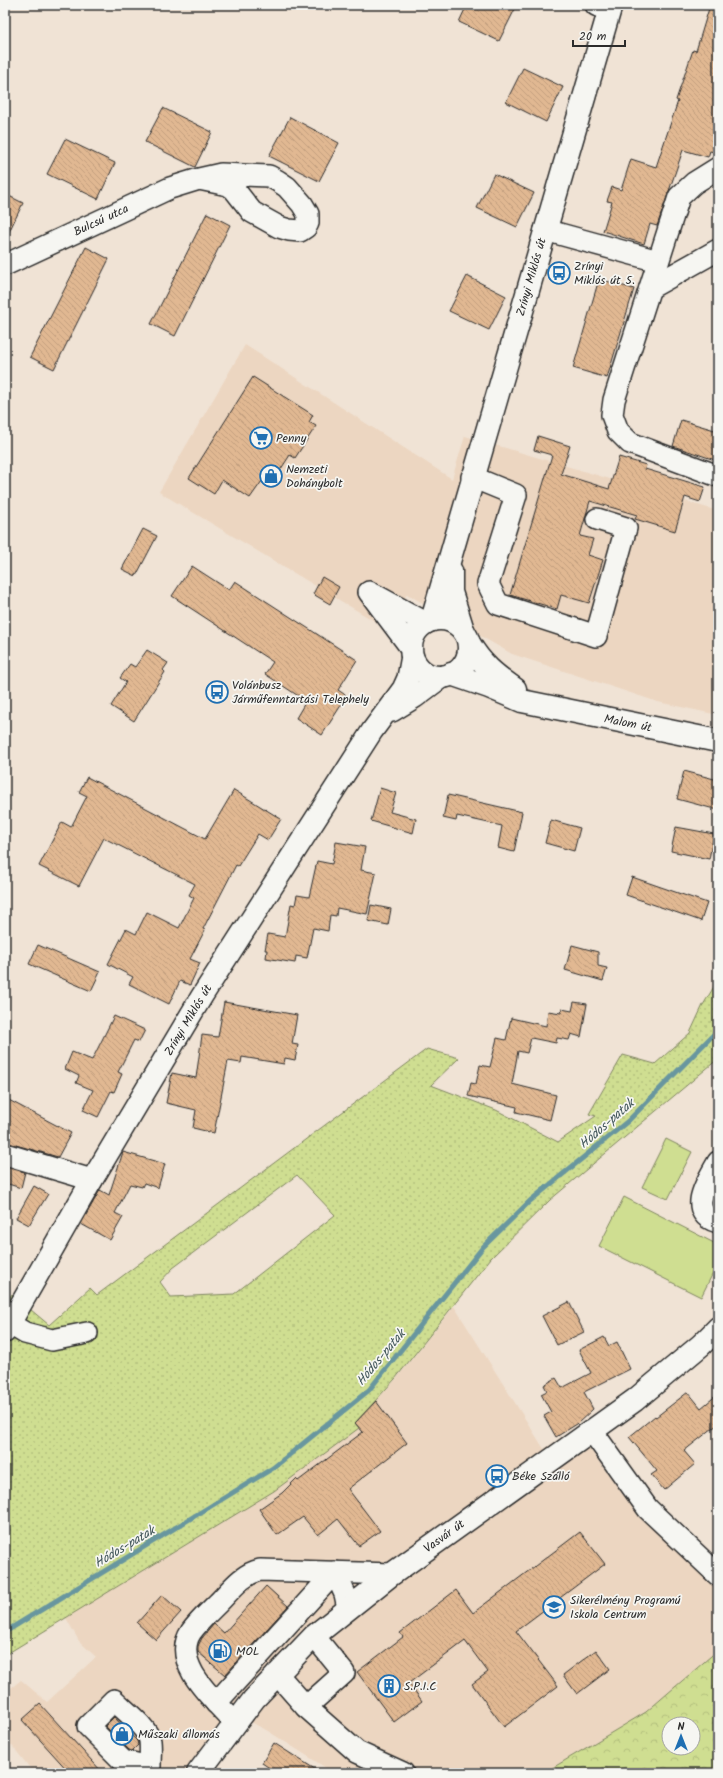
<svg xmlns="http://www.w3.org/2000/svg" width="723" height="1778" font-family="Kalam,sans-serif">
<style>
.built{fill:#ecd6c1}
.green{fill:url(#green-dots);stroke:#7d845e;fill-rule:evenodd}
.forest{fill:url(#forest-crowns);stroke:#7d845e;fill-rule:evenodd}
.pitch{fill:#cfde91;stroke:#7d845e}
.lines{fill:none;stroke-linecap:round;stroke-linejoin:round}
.stream{stroke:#67969f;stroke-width:5}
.building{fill:url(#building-back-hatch);stroke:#2b2b2b}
.minor-casing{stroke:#2b2b2b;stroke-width:24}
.major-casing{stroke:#2b2b2b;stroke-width:25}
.minor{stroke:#f6f6f2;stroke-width:21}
.major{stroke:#f6f6f2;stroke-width:22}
.labels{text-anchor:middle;stroke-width:3.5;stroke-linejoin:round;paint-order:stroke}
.street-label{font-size:12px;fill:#2b2b2b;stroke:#f6f6f2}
.poi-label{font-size:12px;fill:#2b2b2b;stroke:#f6f6f2;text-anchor:start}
.water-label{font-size:13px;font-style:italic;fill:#44585c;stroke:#f6f6f2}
</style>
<defs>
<pattern id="green-dots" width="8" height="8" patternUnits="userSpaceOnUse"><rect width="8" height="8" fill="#cfde91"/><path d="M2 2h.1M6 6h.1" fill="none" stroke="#b2bf7d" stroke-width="1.8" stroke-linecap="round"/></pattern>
<pattern id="forest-crowns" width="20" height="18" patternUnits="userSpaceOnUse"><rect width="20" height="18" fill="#cfde91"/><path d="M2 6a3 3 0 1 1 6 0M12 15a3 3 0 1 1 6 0" fill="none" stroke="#b2bf7d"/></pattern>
<pattern id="building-back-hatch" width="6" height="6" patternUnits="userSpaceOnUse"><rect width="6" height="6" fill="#e1b892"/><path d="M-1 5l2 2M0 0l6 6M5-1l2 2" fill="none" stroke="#c19e7e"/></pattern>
</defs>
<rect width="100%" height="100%" fill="#f0e3d5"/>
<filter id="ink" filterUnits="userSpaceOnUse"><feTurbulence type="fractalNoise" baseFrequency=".025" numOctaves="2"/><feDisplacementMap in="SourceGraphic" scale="8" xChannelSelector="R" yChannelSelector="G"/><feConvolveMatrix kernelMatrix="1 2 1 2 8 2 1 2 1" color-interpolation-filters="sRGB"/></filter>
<g filter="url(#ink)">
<g class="built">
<polygon points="245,345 452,479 465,436 718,511 718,715 658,702 512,654 407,594 386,628 159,492"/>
<polygon points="454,1306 544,1449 575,1429 640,1518 718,1589 718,1650 646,1712 544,1773 334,1773 268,1731 236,1714 183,1773 34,1773 5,1737 5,1693 21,1680 47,1702 96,1657 79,1641 66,1618 274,1491 358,1428 355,1423 396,1379"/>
</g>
<path class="green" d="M718,980V1059L550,1200L491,1258L395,1379L355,1423L359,1428L274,1491L5,1655V1304L12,1294L49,1325L90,1288L97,1295L427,1049L459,1058L431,1085L496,1110L558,1142L596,1116L589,1114L623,1055L655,1064L690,1033L703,1005ZM297,1175L335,1215L234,1294L171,1297L160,1282L173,1268Z"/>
<path class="forest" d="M718,1650V1773H544L646,1712ZM669,1724H693V1748H669Z"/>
<g class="pitch">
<polygon points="666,1139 692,1152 668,1199 642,1187"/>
<polygon points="624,1197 718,1245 718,1263 701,1297 599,1246"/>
</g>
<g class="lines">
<polyline class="stream" points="5,1632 273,1468 369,1390 483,1247 530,1201 628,1121 718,1030"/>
</g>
<g class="building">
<polygon points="467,5 517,5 499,41 459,22"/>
<polygon points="710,5 718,5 718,153 710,151 708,157 683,150 657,226 650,224 644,244 603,231 612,202 607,201 612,187 621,190 631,159 656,167 678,101 676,100 693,50 696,51"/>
<polygon points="523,68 563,87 546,122 506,102"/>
<polygon points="163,108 212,132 195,167 145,142"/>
<polygon points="290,117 339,143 319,181 269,156"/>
<polygon points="65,139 115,163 98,199 47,174"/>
<polygon points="494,174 534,193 517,227 477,208"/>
<polygon points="5,194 23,203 5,240"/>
<polygon points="207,213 230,225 175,336 151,324"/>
<polygon points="86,247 109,259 54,369 30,357"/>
<polygon points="467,276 506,296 489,330 449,311"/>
<polygon points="599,279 634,289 607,378 573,368"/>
<polygon points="253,377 313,415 309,422 316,426 295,458 290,455 270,486 262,481 250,498 222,480 214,494 189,478"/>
<polygon points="681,420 718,431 718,461 673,446"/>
<polygon points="538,436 570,446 561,474 609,489 619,457 646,465 645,469 705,487 700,502 685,497 675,531 635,519 637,515 590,501 580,536 593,539 588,555 603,560 589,603 561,595 557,609 510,595 552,455 534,450"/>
<polygon points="143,529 157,536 136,576 122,569"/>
<polygon points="192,566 229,590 235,581 357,660 338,690 347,696 322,735 296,718 306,701 265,674 273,662 172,596"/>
<polygon points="322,577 339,587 330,604 313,594"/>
<polygon points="147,650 168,663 163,670 165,672 134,721 111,706 126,682 120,678 130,664 135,667"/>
<polygon points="684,771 718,780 718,810 677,799"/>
<polygon points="87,777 205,839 234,790 281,819 268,840 258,834 238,866 236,865 203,929 205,930 190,959 200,963 190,985 180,981 169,1004 129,984 133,977 108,964 126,929 136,934 147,912 179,928 194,898 189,895 195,884 104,838 79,886 39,866 62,822 71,827 87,796 79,792"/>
<polygon points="380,788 396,793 390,812 416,819 413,833 371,821"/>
<polygon points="448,795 522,812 514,852 498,848 502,826 457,816 456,821 443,818"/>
<polygon points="551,820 580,828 574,851 545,843"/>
<polygon points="676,827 714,834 709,859 671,851"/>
<polygon points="336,842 365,847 361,870 376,873 367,914 337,908 336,916 330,915 328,931 313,928 307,958 296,956 295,963 266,958 267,950 265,950 268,934 285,937 291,904 295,905 297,895 309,897 317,861 332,864"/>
<polygon points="632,877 707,903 701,921 626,895"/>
<polygon points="371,905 391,909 388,925 368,921"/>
<polygon points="38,945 100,972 91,991 29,964"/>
<polygon points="572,945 598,952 598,966 607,968 603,981 565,970"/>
<polygon points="224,1002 297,1015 292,1044 298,1045 295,1060 285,1058 284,1064 242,1057 241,1063 228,1061 214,1133 193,1128 196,1110 166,1103 172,1073 196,1078 202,1035 218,1037"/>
<polygon points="574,1002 587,1004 581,1037 571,1034 569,1040 557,1038 556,1043 531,1038 527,1053 518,1051 512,1084 556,1095 550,1120 516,1112 517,1107 468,1096 471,1083 476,1084 480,1065 490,1067 497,1038 506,1040 511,1018 546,1026 548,1011 561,1013 562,1009 572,1011"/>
<polygon points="114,1016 145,1030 139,1042 134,1040 118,1072 122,1074 114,1092 111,1091 98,1117 83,1110 93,1090 76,1083 79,1076 65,1069 72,1052 92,1060"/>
<polygon points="5,1098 71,1133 58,1157 5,1142"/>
<polygon points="123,1152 165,1164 158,1188 144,1183 142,1187 130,1184 115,1213 123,1217 110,1240 81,1224 100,1190 109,1195"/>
<polygon points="5,1167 25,1172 21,1188 5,1183"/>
<polygon points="34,1186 48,1194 29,1225 16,1218"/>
<polygon points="569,1302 584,1332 557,1345 542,1316"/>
<polygon points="604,1337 609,1346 617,1342 630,1369 584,1392 593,1409 577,1424 556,1437 544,1416 551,1412 541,1394 547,1391 544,1385 556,1378 562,1388 591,1373 579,1350"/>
<polygon points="688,1392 701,1408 718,1394 718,1424 684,1451 695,1464 664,1490 651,1475 657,1471 629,1437 655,1416 656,1417"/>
<polygon points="376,1401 407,1443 348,1489 380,1531 359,1546 338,1519 318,1535 303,1517 277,1535 259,1509 282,1493 296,1479 298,1481 363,1432 355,1423"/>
<polygon points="580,1532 605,1564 516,1631 558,1686 504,1727 472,1684 488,1672 465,1641 409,1683 422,1701 394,1722 357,1672 403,1637 400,1633 456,1590 473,1613"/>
<polygon points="266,1586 288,1606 225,1675 198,1652 198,1646 202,1638 214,1624 224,1633"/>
<polygon points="162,1595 181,1612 156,1640 137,1623"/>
<polygon points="596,1650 610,1669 577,1694 563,1675"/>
<polygon points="40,1704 103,1773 70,1773 22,1720"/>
<polygon points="114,1717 137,1741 138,1745 132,1751 129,1750 105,1726"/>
<polygon points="274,1743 321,1773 277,1773 262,1763"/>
</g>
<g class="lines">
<g class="minor-casing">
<g id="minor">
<polyline points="596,5 609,11"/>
<polyline points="718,168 694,183 679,197 614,400 612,415 618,431 630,443 718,476"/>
<polyline points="545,230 658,261"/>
<polyline points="5,265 170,188 199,179 221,174 269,176 278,181 287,187 302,204 308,214 308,223 306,227 300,231 289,230 279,227 252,212 234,189 228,185 199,179"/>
<polyline points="650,288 718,250"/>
<polyline points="472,477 516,495 488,584 498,604 596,636 626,528 597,519"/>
<polyline points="369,592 411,648"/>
<polyline points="375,595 426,623"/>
<polyline points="392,711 415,697 443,676"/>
<polyline points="5,1154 92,1180"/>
<path d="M718,1162C708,1180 685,1213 718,1222"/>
<polyline points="10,1324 25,1333 52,1340 87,1333"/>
<polyline points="5,1332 92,1180 202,996 372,731 403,689 408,678 412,656"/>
<polyline points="592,1431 648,1509 718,1575"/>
<polyline points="277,1674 306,1707 344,1673 314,1636"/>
<path d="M114,1700C124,1710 148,1728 150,1741C151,1749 150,1758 150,1767L123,1761L88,1726Z"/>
<polyline points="216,1703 335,1572 345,1594 348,1608"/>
<polyline points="306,1707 357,1752 403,1773"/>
<path d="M235,1723C216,1701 170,1664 191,1632C198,1622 209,1612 218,1603C231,1590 242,1574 260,1570L392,1574"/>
</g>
</g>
<g class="major-casing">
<g id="major">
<polyline points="451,571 451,592 463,630"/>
<circle cx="440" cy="648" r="29"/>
<polyline points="432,620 611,5"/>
<path d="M469,643C481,664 495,675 515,689"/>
<polyline points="451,674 489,687 522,701 718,741"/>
<polyline points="198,1773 254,1699 314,1636 392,1574 635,1400 701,1345 718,1328"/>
</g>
</g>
<use href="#minor" class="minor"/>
<use href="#major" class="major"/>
</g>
</g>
<defs>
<g id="bus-ring" transform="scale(1.15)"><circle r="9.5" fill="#f6f6f2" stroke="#1f6fb2" stroke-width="1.5"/><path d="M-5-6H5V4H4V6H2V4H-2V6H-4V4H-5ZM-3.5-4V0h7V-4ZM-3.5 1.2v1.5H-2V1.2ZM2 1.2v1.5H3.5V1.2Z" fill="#1f6fb2"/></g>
<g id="supermarket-ring" transform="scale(1.15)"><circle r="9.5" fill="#f6f6f2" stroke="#1f6fb2" stroke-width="1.5"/><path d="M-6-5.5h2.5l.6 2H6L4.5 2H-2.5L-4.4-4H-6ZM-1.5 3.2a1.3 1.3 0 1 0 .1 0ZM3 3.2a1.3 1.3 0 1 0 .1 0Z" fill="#1f6fb2"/></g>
<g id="shop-ring" transform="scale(1.15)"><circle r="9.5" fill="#f6f6f2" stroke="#1f6fb2" stroke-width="1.5"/><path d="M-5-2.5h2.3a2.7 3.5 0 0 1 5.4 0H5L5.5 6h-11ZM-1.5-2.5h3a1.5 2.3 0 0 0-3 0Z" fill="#1f6fb2"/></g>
<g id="school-ring" transform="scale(1.15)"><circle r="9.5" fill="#f6f6f2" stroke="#1f6fb2" stroke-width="1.5"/><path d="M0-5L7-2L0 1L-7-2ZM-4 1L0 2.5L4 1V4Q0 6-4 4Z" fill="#1f6fb2"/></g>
<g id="fuel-ring" transform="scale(1.15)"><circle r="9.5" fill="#f6f6f2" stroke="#1f6fb2" stroke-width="1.5"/><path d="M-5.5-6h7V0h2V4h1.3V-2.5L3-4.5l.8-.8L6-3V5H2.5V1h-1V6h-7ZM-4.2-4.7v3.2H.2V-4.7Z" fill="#1f6fb2"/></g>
<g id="building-ring" transform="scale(1.15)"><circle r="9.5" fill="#f6f6f2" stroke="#1f6fb2" stroke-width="1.5"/><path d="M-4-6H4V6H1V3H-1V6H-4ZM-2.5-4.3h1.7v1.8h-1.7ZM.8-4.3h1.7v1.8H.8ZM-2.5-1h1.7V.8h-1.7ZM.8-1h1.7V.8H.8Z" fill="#1f6fb2"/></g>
</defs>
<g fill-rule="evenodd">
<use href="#bus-ring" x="559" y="273"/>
<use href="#supermarket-ring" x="261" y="438"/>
<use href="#shop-ring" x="271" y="476"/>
<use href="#bus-ring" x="217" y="692"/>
<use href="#bus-ring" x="497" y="1476"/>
<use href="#school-ring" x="554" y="1607"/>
<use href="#fuel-ring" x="220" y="1651"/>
<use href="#building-ring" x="389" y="1686"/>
<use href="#shop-ring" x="122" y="1734"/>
</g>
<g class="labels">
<g class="street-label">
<text transform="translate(101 220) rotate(-25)" y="4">Bulcsú utca</text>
<text transform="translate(531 277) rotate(-74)" y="4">Zrínyi Miklós út</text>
<text transform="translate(628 723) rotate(11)" y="4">Malom út</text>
<text transform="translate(188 1020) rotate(-59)" y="4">Zrínyi Miklós út</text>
<text transform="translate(444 1536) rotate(-36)" y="4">Vasvár út</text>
</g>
<g class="poi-label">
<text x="574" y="270">Zrínyi<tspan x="574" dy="14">Miklós út 5.</tspan></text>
<text x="276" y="442">Penny</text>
<text x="286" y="473">Nemzeti<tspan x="286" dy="14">Dohánybolt</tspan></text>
<text x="232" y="689">Volánbusz<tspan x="232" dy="14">Járműfenntartási Telephely</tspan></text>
<text x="512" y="1480">Béke Szálló</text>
<text x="570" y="1604">Sikerélmény Programú<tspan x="570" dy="14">Iskola Centrum</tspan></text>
<text x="236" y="1655">MOL</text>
<text x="404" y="1690">S.P.I.C</text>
<text x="138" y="1738">Műszaki állomás</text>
</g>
<g class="water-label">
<text transform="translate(606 1123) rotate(-41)" y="5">Hódos-patak</text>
<text transform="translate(380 1357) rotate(-50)" y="5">Hódos-patak</text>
<text transform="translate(124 1546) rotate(-31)" y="5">Hódos-patak</text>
</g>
</g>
<rect width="723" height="1778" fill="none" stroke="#f6f6f2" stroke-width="20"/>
<rect x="10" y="10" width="703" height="1758" fill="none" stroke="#2b2b2b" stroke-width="1.5" filter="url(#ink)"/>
<g transform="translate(681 1736)"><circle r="19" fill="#f6f6f2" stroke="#a5a5a2"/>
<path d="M0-3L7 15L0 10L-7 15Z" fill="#1f6fb2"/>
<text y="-6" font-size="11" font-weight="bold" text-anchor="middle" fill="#2b2b2b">N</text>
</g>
<path d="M573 40v6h52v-6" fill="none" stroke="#2b2b2b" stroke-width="2"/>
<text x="579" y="40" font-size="12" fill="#2b2b2b" stroke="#f6f6f2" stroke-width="3" paint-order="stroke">20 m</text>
</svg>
